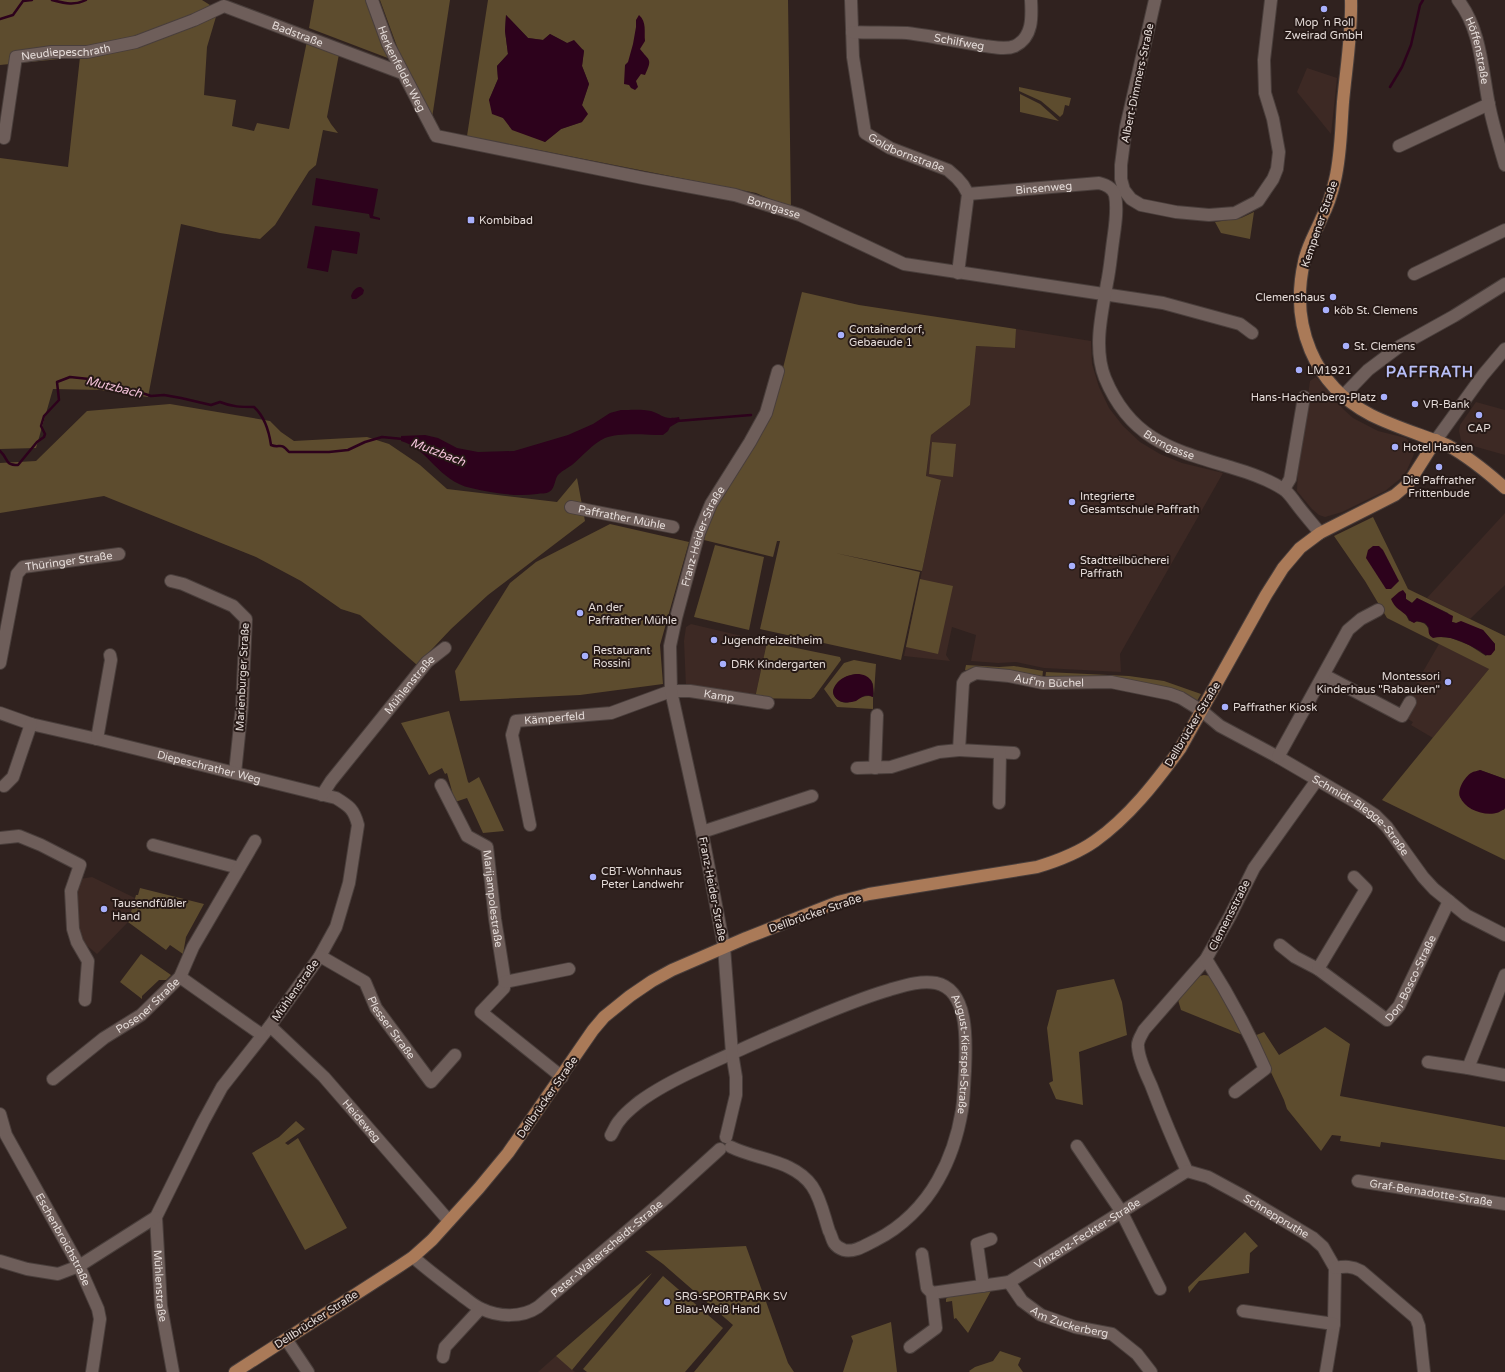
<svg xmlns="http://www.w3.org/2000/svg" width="1505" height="1372" font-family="'Varela Round',sans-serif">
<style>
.built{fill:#3d2924}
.green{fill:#5d4c2e;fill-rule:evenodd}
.water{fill:#2d021c}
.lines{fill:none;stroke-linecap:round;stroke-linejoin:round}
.stream{stroke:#2d021c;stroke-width:2.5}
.minor-casing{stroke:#493e3b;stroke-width:14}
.major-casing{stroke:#493e3b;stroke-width:14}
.minor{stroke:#6e5e5a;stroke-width:12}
.major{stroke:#aa7a58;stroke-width:12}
.poi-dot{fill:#a8b0fc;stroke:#261916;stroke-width:1.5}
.labels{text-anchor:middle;stroke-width:4;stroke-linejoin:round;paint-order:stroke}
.poi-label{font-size:11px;fill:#e4dbd8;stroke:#261916;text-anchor:start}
.street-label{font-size:11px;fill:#e4dbd8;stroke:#261916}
.water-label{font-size:12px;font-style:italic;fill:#f5c3db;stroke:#261916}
.district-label{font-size:15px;font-weight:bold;letter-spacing:1px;fill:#b7bef7;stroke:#261916}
</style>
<rect width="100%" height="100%" fill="#30221f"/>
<g class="built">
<polygon points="1307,68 1337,78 1331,134 1297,92"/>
<polygon points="1016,329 1091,341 1092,364 1099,387 1109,408 1123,426 1140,442 1160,454 1182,463 1223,473 1120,654 1121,672 1044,668 1016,662 998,663 971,661 976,635 952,627 946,655 950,661 904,656 941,481 926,477 931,435 970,405 975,346 1015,348"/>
<polygon points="1316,377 1343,409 1353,418 1378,431 1406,438 1412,445 1414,454 1407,470 1401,478 1385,491 1342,512 1325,517 1319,515 1312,509 1297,491 1298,467 1310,381"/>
<polygon points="1476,402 1505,410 1505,455 1466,444 1461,440 1459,431 1460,425"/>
<polygon points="1505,513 1505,585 1470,619 1427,598"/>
<polygon points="691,624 767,642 755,698 686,687 684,641 686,627"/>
<polygon points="1439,644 1489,669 1433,738 1411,725 1413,722 1406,718 1406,701"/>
<polygon points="92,877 135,898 128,922 97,954 79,939 76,889 80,879"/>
<polygon points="556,1356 575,1372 538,1372"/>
</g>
<g class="green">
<polygon points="0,0 202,0 218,10 207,47 204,95 236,100 232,126 254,131 257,123 289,129 307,41 339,54 327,117 331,124 338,133 323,130 316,165 309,171 275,225 260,239 220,233 181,224 148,397 100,390 53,389 36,448 0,449 0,158 68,167 80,57 0,65"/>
<polygon points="314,0 368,0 393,60 309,28"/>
<polygon points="380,0 450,0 432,118 403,63"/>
<path d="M488,0H788L791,208L756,193L467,136ZM506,15L528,38L543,40L550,34L567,43L584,50L582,66L589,84L582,105V122L561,129L545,142L503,118L489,100L498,79L497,66L508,54L505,31Z"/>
<polygon points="1019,87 1071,98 1069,106 1065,105 1063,114 1060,117 1041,101 1019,91"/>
<polygon points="1020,94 1040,104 1059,121 1020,112"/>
<polygon points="1254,212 1250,239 1221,233 1215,222 1241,218"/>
<polygon points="802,292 859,305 1016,329 1015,348 976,346 970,405 931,435 926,476 941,480 922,571 835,553 920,572 901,660 760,629 780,541 777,541 773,557 704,540 709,518 779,384"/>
<polygon points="170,404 270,421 281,432 294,441 367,437 389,444 420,465 447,489 557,502 577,478 585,521 488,595 451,629 417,665 360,615 341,609 301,581 256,557 104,496 0,513 0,463 36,461 87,411"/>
<polygon points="932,442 956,444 953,477 929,474"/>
<path d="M1373,517L1408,589L1505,636V779L1480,770L1460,797L1472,809L1504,810L1505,808V860L1382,800L1489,669L1387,618L1365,581L1334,536ZM1417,598L1448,613L1452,622L1483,630L1495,644L1486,656L1469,645L1451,638L1430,636C1428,621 1422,622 1409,621L1406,615V599L1412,603Z"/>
<polygon points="610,524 689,542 660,645 663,684 580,695 460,701 455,671 510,583 536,562"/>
<polygon points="715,545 764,557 749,630 694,617"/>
<polygon points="920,579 953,586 938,654 906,647"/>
<polygon points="767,642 840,657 841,660 814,697 811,699 755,698"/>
<path d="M854,660L876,664L874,694L873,684L871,680C867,678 861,674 856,674C846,674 823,689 838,700C850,709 861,692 873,697V709L837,707L824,689L844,663Z"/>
<polygon points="966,665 999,667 1014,666 1043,671 1042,680 1003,672 965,670"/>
<polygon points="1046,672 1129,676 1164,681 1201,694 1197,701 1192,701 1180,694 1045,680"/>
<polygon points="449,711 468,782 469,783 479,777 504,831 483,833 467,798 455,802 447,773 445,774 442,768 429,775 401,723"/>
<polygon points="140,888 204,904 186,937 183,954 170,945 166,950 128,922 136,895 138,895"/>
<polygon points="141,954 171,975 166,980 159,980 142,996 142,999 120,982"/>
<polygon points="1204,975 1211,976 1245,1036 1181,1010 1178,1000 1200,976"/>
<polygon points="1114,979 1122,1002 1127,1035 1079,1052 1083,1105 1056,1099 1049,1083 1053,1081 1047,1028 1057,990"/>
<polygon points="1325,1027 1350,1044 1340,1096 1505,1127 1505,1160 1381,1142 1380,1147 1340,1141 1341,1136 1332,1135 1321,1151 1287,1109 1284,1100 1254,1036 1264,1032 1279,1055"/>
<polygon points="296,1121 305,1129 285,1143 288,1145 298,1138 347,1228 305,1250 252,1153 279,1137"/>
<polygon points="1245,1232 1258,1246 1250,1253 1249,1273 1199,1281 1189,1293 1188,1287"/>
<polygon points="746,1246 788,1363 794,1372 694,1372 733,1325 663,1264 645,1251"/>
<polygon points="652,1273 572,1370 556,1356"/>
<polygon points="663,1276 723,1328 685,1372 587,1372 583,1369"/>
<polygon points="992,1289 968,1333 956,1318 954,1319 952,1301 946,1302 946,1299 949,1295"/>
<polygon points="891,1322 897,1372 843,1372 853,1341 851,1336"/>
<polygon points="1000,1351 1021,1358 1018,1365 1023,1372 970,1372 969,1371 975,1367 993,1361"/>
</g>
<g class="water">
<polygon points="506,15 528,38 543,40 550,34 567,43 574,40 584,51 582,66 589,84 582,105 588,114 582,122 561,129 545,142 512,130 503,118 492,114 489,100 498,79 497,66 508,54 505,31"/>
<path d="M639,15C647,22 644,32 645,41L640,49C649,61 653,58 645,75L641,74L636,81L638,87L635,90L631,88L629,85L624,84L625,65L628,62L633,44L636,27V20Z"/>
<polygon points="316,178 378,189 373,216 380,218 380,220 370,218 369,214 312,205"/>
<polygon points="315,226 359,232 360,234 357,254 332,250 328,272 307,268"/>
<path d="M361,287L364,290L363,294L356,299H352L351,296C352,292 356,286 361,287Z"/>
<path d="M621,410C630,410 642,409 651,411C664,415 662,420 679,417L680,421L670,427L668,431L663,435C647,435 620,432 605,438C592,444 583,456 572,465C568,468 563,470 559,474C554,478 556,488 549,492C546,494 541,493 537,494C515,497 493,493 471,488C438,481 429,449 401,441V436L425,435L438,438L457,448L478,452L514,451L568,435L593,424L610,413Z"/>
<polygon points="1373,546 1379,546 1383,550 1399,581 1391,589 1386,589 1366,558 1368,550"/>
<path d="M1403,590L1406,594V599L1412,603L1417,598L1453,616L1452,622L1456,623L1461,621L1483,630L1495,644V650L1491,655C1485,656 1484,654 1480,651C1466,643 1449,634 1433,638C1429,635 1428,633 1429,628L1425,623L1417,621L1414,623C1410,621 1409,620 1407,616C1401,610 1395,609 1391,599L1399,592Z"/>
<path d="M859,674C873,676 874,685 873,697C871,696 868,695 864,696C861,697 859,699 856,701C847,704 835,703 833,692C835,680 847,674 859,674Z"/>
<path d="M1480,770L1505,779V808C1494,820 1466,812 1460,797C1457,789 1465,777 1471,773C1474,771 1478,771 1480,770Z"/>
</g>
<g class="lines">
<g class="stream">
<path d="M52,0C64,3 74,6 86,0"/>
<polyline points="0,19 13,15 23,1 32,0"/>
<polyline points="1390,87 1402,67 1411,45 1420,5 1423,0"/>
<polyline points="677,421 751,415"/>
<path d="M0,451C9,459 4,465 18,465L37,442L44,437L45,434L41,426L44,416L59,400L57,382L70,377L89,379L128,391L139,392L151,396L164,395L181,398L211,405L220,402C232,407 241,407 254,407C264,416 269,431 271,445C281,449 279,441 289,452H329L348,450L365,442L382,437L403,439"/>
</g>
<g class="minor-casing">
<g id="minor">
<path id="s1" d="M372,0L388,44L436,136L643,178L735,195L800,215L904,264L1163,303L1240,324L1252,333"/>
<path id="s2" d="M851,0L853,57L865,133L890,148L948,170L957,178L963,185L968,194L958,273"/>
<polyline points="1155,0 1126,127 1121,165 1121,179 1124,190 1131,199 1141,205 1176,212 1209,215 1235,213 1258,201 1273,179 1277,169 1279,152 1273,119 1265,93 1264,60 1271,0"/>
<path id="s3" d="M1458,0C1481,29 1482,70 1489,105C1493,125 1499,145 1505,165"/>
<path id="s4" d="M852,32C870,33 889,32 907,33C933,36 959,42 985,46C994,47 1006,50 1015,46C1033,37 1032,17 1031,0"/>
<path id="s5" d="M4,138L16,57L52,52H87L136,42L194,20L224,6L402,73"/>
<polyline points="1399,146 1489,104"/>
<path id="s6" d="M968,194L1099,183C1107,185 1113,188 1115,195C1118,210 1115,226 1113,241C1111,255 1110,269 1107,283C1102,313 1093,348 1105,378C1131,441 1174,450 1233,468C1250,473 1268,479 1283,489C1288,492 1292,498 1295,502C1303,513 1312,523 1320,533"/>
<polyline points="1414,274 1505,230"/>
<polyline points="1343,396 1368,370 1400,346 1454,316 1505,284"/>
<polyline points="1436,440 1483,375 1505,349"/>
<polyline points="1284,489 1290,479 1304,397"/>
<path id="s7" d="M571,507L673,527"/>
<polyline points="171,581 183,584 233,606 246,619 242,706 235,773"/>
<path id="s8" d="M0,663L17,574L23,567L119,554"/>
<polyline points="1324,675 1402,716 1410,702"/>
<path id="s9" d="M0,713L31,724L97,739L336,798C349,806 354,809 358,825L349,883L336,927L320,956L270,1026L222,1087L203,1122L156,1217L161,1306L173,1372"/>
<polyline points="97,739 111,660 110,655"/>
<path id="s10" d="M1014,753L959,750L963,683L966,678L976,673L1009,676L1043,683L1111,682L1170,694L1181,698L1202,711L1220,726L1278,757L1357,803L1375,815L1387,827L1423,877L1434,889L1466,915L1505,935"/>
<polyline points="1278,757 1348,630 1361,619 1378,610"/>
<polyline points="857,768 891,767 939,752 959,750"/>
<polyline points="875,768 877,715"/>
<path id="s11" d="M1317,780L1254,868L1230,916L1206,959L1144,1030C1141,1036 1137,1041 1138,1047C1139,1060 1146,1074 1151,1085C1162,1114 1174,1143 1187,1171L1208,1177L1243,1196L1313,1238L1323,1247L1335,1268L1334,1324L1326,1372"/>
<path id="s12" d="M441,785L467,836L487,847L495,919L505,982L504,988L481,1012L562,1077"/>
<polyline points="4,786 13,777 31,724"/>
<path id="s13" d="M322,795L331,781L427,662L445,648"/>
<polyline points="999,803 1000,753"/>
<path id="s14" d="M530,825L512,735L516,721L611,713L671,691H690L768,703"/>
<polyline points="702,832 812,796"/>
<polyline points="0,838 19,836 41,845 80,865 71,891 73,929 77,942 88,961 85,1000"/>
<polyline points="153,845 239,868"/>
<path id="s15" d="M1280,945L1295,957L1318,969L1387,1020L1399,1006L1449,901"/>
<path id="s16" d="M320,956L365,982L376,1008L431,1082L455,1055"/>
<path d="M1206,959C1229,995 1248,1030 1265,1069L1235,1092"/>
<polyline points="1318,969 1366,889 1354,877"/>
<polyline points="1505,975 1468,1068 1505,1075"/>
<polyline points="180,977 262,1035"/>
<polyline points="505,982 569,969"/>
<path id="s17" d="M270,1026L324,1077L449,1221"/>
<polyline points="1428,1062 1468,1068"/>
<path id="s18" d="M53,1079L104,1038L141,1015L180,977L193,947L255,841"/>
<path id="s19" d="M0,1114L6,1135L79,1266L98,1309L100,1319L92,1372"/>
<path id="s20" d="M611,1135C614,1130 616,1124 620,1120C625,1113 633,1107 639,1102C658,1088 678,1078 700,1068C723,1057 747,1047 771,1036C810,1020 848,1002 889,990C903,986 920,980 936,983C970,990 966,1045 965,1071C964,1084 964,1097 962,1110C958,1134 950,1159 938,1180C924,1205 902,1227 876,1240C867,1244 855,1253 844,1250C841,1249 836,1246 834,1243C832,1240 831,1234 829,1231C824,1216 821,1199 812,1186C794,1160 757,1160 731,1147"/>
<path id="s21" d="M726,1137L736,1095V1077L732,1053L724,947L702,832L671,691L670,646L676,618L699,533L711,504L750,442L766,413L778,371"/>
<polyline points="1077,1146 1121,1211 1160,1289"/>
<path id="s22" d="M1358,1181L1505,1204"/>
<path id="s23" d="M413,1257C428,1270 445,1283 461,1295C468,1300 474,1306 482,1309C498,1317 522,1318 538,1307L666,1198L720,1149"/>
<polyline points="0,1261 27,1269 58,1274 79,1266 156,1217"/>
<path d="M1335,1268C1345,1266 1352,1266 1361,1271L1416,1318L1419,1326L1424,1372"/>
<path id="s24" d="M1009,1282L1022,1301L1041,1315L1075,1327L1112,1334L1137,1354L1151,1372"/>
<polyline points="983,1286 977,1244 991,1239"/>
<path id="s25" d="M932,1293L1009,1282L1187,1171"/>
<polyline points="1243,1311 1334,1324"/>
<polyline points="286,1339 308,1372"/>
<polyline points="910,1347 936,1328 932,1293 927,1288 922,1254"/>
<polyline points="443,1357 445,1347 480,1309"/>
</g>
</g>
<g class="major-casing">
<g id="major">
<path d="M1351,0C1352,33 1346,69 1343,102C1341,128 1341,155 1335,180C1332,193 1328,206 1322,217C1316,232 1307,246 1304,262C1290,324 1313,385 1371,415C1395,427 1422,435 1447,445C1469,457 1487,472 1505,488"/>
<path d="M235,1372L398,1267L413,1257L432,1240L479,1188L508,1153L593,1030L604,1017L630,996L652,981L672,970L746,938L838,902L869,894L1037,867C1057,861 1078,853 1095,841C1129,817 1156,782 1180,749L1266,595L1283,568L1300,548L1320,533L1395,495L1408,484L1436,440"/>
</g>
</g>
<use href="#minor" class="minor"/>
<use href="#major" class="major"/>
</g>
<g class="poi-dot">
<circle cx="1324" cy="9" r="4"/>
<rect x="467" y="216" width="8" height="8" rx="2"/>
<circle cx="1333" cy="297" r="4"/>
<circle cx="1326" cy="310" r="4"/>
<circle cx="841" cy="335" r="4"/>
<circle cx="1346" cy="346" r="4"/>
<circle cx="1299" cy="370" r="4"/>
<circle cx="1384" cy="397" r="4"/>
<circle cx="1415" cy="404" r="4"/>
<circle cx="1479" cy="415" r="4"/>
<circle cx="1395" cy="447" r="4"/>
<circle cx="1439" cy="467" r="4"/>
<circle cx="1072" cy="502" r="4"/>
<circle cx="1072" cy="566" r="4"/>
<circle cx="580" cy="613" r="4"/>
<circle cx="714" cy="640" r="4"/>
<circle cx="585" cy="656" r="4"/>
<circle cx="723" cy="664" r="4"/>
<circle cx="1448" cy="682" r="4"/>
<circle cx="1225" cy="707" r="4"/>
<circle cx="593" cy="877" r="4"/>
<circle cx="104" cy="909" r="4"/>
<circle cx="667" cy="1302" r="4"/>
</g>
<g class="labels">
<g class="poi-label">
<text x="1324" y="26" text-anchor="middle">Mop ´n Roll<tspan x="1324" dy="13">Zweirad GmbH</tspan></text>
<text x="479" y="224">Kombibad</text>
<text x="1325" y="301" text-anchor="end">Clemenshaus</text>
<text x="1334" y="314">köb St. Clemens</text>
<text x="849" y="333">Containerdorf,<tspan x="849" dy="13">Gebaeude 1</tspan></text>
<text x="1354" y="350">St. Clemens</text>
<text x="1307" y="374">LM1921</text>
<text x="1376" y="401" text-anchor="end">Hans-Hachenberg-Platz</text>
<text x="1423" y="408">VR-Bank</text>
<text x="1479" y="432" text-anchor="middle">CAP</text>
<text x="1403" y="451">Hotel Hansen</text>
<text x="1439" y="484" text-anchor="middle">Die Paffrather<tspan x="1439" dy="13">Frittenbude</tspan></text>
<text x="1080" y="500">Integrierte<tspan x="1080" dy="13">Gesamtschule Paffrath</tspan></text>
<text x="1080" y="564">Stadtteilbücherei<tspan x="1080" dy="13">Paffrath</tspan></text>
<text x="588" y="611">An der<tspan x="588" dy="13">Paffrather Mühle</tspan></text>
<text x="722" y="644">Jugendfreizeitheim</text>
<text x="593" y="654">Restaurant<tspan x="593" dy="13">Rossini</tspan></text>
<text x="731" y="668">DRK Kindergarten</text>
<text x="1440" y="680" text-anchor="end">Montessori<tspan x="1440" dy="13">Kinderhaus "Rabauken"</tspan></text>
<text x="1233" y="711">Paffrather Kiosk</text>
<text x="601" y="875">CBT-Wohnhaus<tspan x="601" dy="13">Peter Landwehr</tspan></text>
<text x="112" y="907">Tausendfüßler<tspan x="112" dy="13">Hand</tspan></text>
<text x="675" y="1300">SRG-SPORTPARK SV<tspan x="675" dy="13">Blau-Weiß Hand</tspan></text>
</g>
<g class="street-label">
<text dy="4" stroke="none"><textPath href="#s5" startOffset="377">Badstraße</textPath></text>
<text dy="4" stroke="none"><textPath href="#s4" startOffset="108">Schilfweg</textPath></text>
<text dy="4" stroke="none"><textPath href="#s5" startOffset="132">Neudiepeschrath</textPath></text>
<text dy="4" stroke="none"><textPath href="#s3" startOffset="55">Höffenstraße</textPath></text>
<text dy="4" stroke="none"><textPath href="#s1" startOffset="75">Herkenfelder Weg</textPath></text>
<text transform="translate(1137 83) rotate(-78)" y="4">Albert-Dimmers-Straße</text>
<text dy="4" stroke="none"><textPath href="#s2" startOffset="180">Goldbornstraße</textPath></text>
<text dy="4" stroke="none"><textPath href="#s6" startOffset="76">Binsenweg</textPath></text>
<text dy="4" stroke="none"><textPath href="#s1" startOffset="496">Borngasse</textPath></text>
<text transform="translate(1319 224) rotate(-71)" y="4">Kempener Straße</text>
<text dy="4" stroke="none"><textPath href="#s6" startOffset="433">Borngasse</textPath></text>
<text dy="4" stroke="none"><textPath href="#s7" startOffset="52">Paffrather Mühle</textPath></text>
<text dy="4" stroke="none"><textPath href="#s21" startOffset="613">Franz-Heider-Straße</textPath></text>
<text dy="4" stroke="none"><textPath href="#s8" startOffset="146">Thüringer Straße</textPath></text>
<text transform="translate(242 677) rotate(-87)" y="4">Marienburger Straße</text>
<text dy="4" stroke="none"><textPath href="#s10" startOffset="213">Auf'm Büchel</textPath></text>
<text dy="4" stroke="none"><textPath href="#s13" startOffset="141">Mühlenstraße</textPath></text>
<text dy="4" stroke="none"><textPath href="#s14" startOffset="314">Kamp</textPath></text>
<text dy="4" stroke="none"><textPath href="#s14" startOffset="145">Kämperfeld</textPath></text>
<text transform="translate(1192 724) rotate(-59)" y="4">Dellbrücker Straße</text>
<text dy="4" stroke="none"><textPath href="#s9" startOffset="216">Diepeschrather Weg</textPath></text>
<text dy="4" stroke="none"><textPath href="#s10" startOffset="563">Schmidt-Blegge-Straße</textPath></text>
<text transform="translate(713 889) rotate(79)" y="4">Franz-Heider-Straße</text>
<text dy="4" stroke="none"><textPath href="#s12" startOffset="132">Marijampolestraße</textPath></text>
<text transform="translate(815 913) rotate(-19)" y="4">Dellbrücker Straße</text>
<text transform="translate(1229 915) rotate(-63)" y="4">Clemensstraße</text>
<text dy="4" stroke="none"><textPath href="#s15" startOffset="179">Don-Bosco-Straße</textPath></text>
<text transform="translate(295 990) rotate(-55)" y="4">Mühlenstraße</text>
<text dy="4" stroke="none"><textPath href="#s18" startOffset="120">Posener Straße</textPath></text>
<text dy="4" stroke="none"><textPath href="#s16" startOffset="105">Plesser Straße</textPath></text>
<text dy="4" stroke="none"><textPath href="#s20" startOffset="449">August-Kierspel-Straße</textPath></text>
<text transform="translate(547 1097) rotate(-55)" y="4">Dellbrücker Straße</text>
<text dy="4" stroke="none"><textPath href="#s17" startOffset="132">Heideweg</textPath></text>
<text dy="4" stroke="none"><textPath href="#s22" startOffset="74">Graf-Bernadotte-Straße</textPath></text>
<text dy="4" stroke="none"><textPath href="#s11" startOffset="558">Schneppruthe</textPath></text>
<text dy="4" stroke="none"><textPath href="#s25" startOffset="170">Vinzenz-Feckter-Straße</textPath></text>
<text dy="4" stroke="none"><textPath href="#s19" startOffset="141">Eschenbroichstraße</textPath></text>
<text dy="4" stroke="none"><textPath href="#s23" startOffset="235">Peter-Walterscheidt-Straße</textPath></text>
<text dy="4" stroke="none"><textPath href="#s9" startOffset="899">Mühlenstraße</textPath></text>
<text transform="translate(316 1319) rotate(-33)" y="4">Dellbrücker Straße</text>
<text dy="4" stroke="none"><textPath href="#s24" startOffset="76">Am Zuckerberg</textPath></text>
</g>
<g class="water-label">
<text transform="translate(114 387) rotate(14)" y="4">Mutzbach</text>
<text transform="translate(438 452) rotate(21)" y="4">Mutzbach</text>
</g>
<g class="district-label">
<text x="1430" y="377">PAFFRATH</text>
</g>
</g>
</svg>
